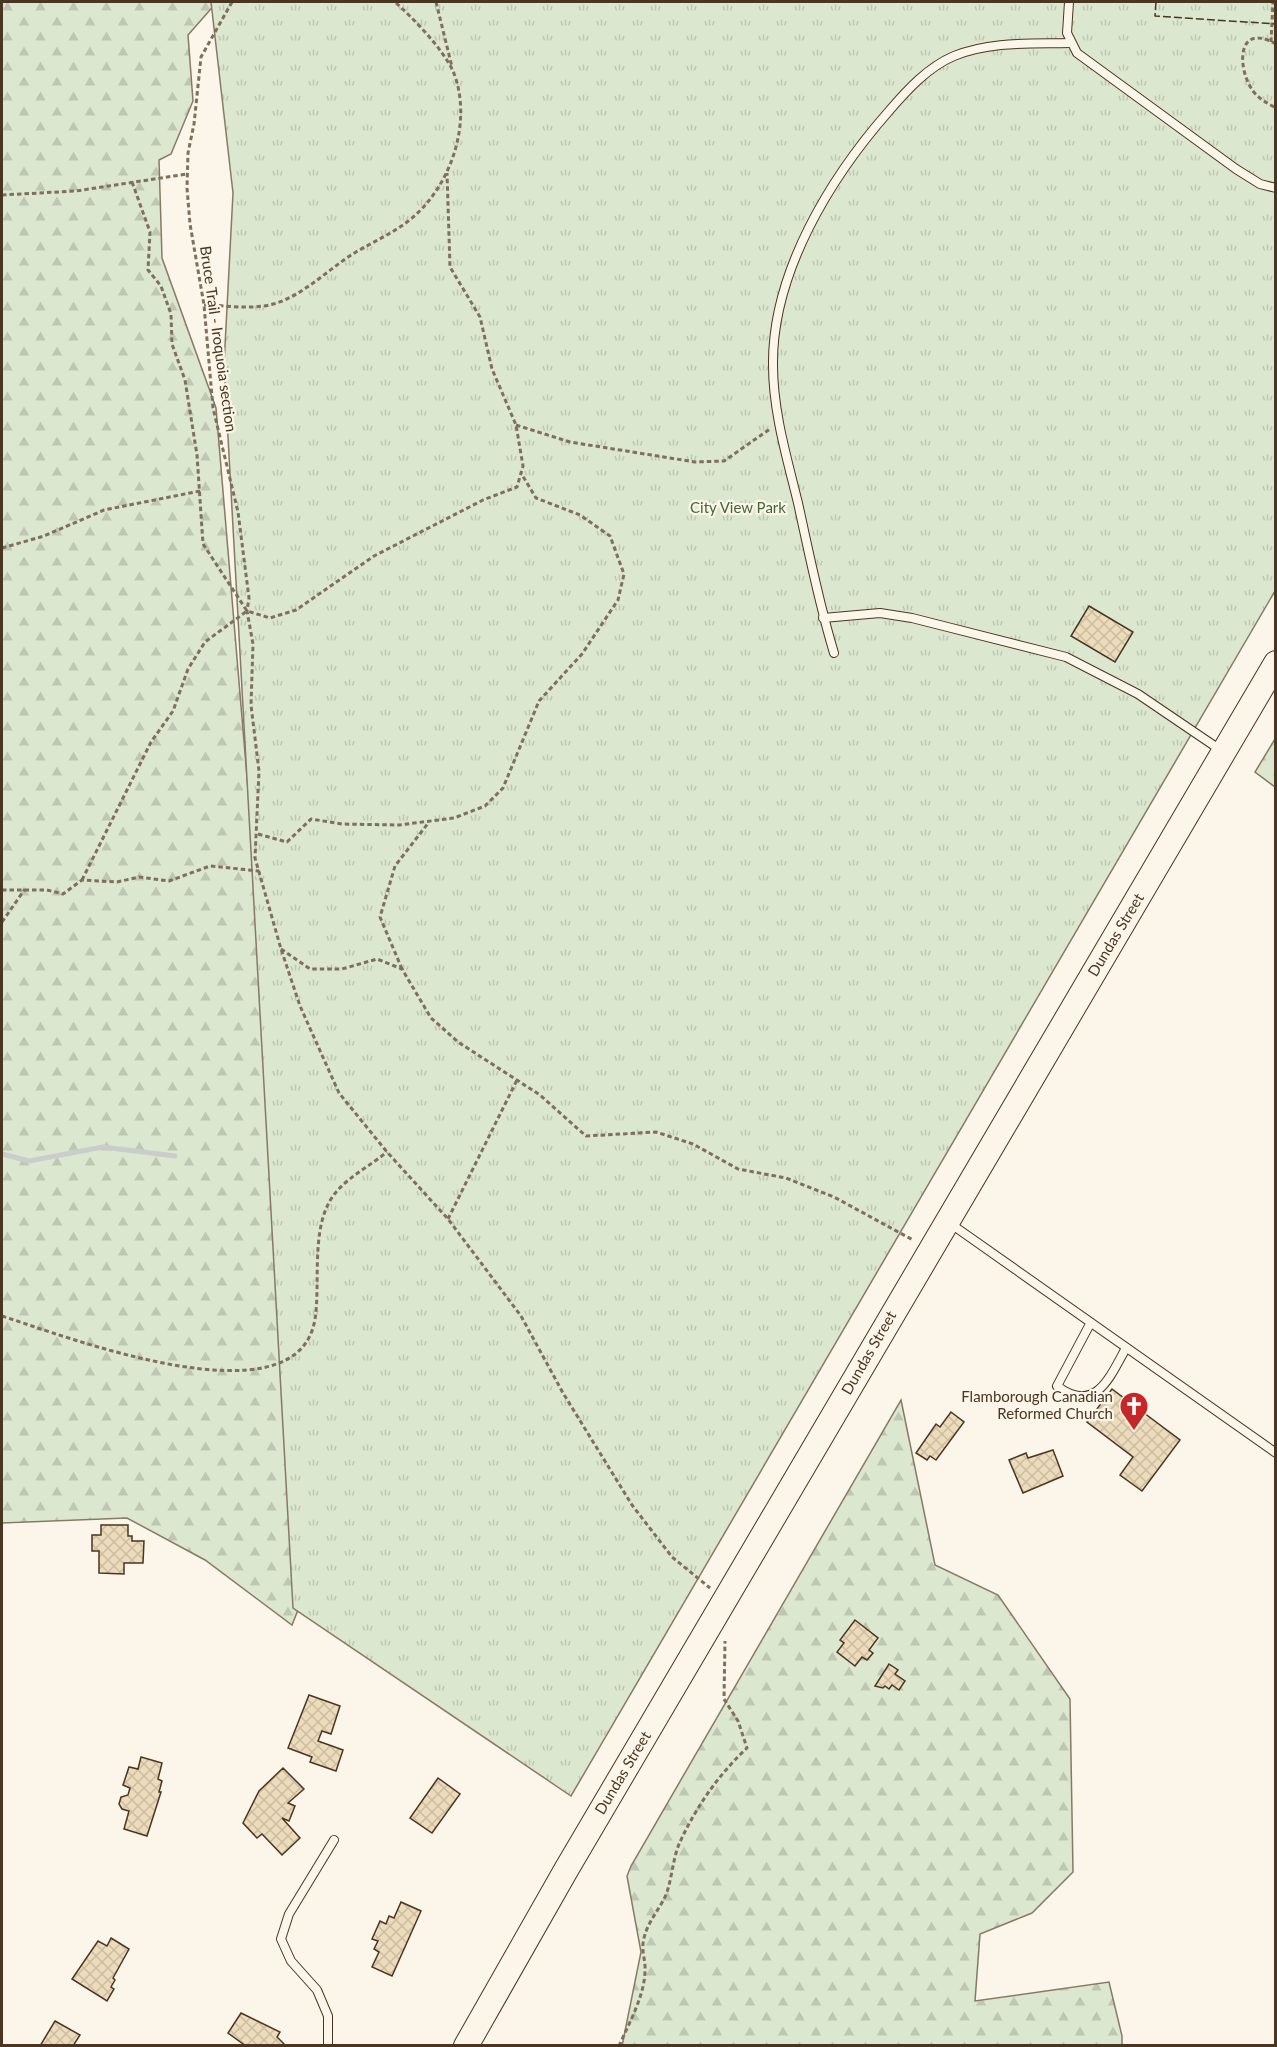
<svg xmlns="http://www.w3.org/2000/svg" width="1277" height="2047" font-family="Lato,sans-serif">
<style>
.forest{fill:url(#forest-firs);stroke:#887966;stroke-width:1.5}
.park{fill:url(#park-tufts);stroke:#887966;stroke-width:1.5}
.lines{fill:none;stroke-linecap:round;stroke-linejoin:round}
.stream{stroke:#c9cecd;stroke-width:5}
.building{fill:url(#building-cross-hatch);stroke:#4a3520;stroke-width:1.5}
.service-casing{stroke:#4a3520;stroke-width:10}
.primary-casing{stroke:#4a3520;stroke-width:26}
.path{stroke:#7f6f5c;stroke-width:3;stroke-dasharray:4.5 3;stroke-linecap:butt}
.service{stroke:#fbf6e9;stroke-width:8}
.primary{stroke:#fbf6e9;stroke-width:24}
.fence{stroke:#4a3520;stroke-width:1.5;stroke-dasharray:8 3;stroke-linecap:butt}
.labels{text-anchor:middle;stroke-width:4.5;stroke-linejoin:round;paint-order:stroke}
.street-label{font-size:15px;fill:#4a3520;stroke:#fbf6e9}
.park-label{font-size:15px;fill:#436837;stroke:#fbf6e9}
.poi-label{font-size:15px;fill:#4a3520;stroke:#fbf6e9;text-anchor:end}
</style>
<defs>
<pattern id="forest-firs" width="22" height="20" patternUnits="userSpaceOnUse" patternTransform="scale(1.5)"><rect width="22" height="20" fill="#dce7d0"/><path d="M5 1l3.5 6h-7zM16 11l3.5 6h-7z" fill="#bec7b2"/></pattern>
<pattern id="park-tufts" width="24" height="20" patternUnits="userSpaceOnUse" patternTransform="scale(1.5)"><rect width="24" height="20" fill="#dce7d0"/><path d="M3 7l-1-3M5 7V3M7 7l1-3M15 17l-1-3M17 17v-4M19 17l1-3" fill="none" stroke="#bec7b2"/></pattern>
<pattern id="building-cross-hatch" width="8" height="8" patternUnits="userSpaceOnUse" patternTransform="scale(1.5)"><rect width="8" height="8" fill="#ecdcbc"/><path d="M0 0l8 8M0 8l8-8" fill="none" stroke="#ccbda1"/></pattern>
</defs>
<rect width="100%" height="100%" fill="#fbf6e9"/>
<g class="forest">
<polygon points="2,2 217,2 188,35 193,101 171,154 159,160 162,258 216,408 249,801 336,1514 292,1625 205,1560 127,1518 2,1523"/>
<polygon points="1275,739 1275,787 1255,772"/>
<polygon points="901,1400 935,1565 998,1595 1070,1699 1073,1872 1032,1913 980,1934 975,2001 1109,1982 1122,2036 1122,2045 622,2046 641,1952 627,1876 631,1866"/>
</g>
<polygon class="park" points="211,2 1275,2 1275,591 571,1796 293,1608 224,365 233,193"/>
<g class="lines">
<polyline class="stream" points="2,1154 29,1161 103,1147 175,1156"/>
</g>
<g class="building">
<polygon points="1089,606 1133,632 1115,662 1071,636"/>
<polygon points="1112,1389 1180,1440 1142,1491 1120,1475 1133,1457 1087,1422"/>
<polygon points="951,1412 964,1422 936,1460 930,1456 927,1460 916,1453 936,1424 940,1427"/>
<polygon points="1053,1450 1063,1476 1023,1493 1009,1460 1026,1453 1028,1458"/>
<polygon points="101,1525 128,1525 128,1536 132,1536 132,1541 144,1541 143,1563 124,1563 124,1574 99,1573 99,1551 92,1551 92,1535 101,1535"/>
<polygon points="855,1620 878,1638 869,1650 873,1653 867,1660 862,1657 855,1666 837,1652 844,1643 840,1640"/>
<polygon points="889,1664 898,1670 895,1674 905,1681 899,1690 892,1685 889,1689 885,1686 883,1688 875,1686"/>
<polygon points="309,1695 340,1706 331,1734 322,1731 318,1741 343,1750 336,1771 310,1762 312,1757 288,1748"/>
<polygon points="141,1757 162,1763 158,1779 162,1781 159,1792 161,1792 147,1836 124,1829 129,1811 122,1809 119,1804 121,1797 128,1795 130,1788 123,1785 129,1767 138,1769"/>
<polygon points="283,1768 304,1789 288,1803 295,1806 289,1821 282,1818 300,1838 282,1855 262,1834 257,1838 243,1823 259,1791"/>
<polygon points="438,1778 460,1794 432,1833 410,1818"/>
<polygon points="401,1902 421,1911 392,1976 372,1967 379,1952 374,1949 378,1941 372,1939 380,1921 386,1924 389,1916 394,1918"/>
<polygon points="111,1938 129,1949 113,1978 115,1980 111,1987 114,1989 107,2001 72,1979 98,1941 107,1946"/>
<polygon points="241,2013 280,2032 277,2037 286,2046 246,2046 228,2033"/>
<polygon points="55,2021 80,2035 73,2046 40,2046"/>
</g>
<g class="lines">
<g class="service-casing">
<g id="service">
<polyline points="1069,2 1067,33 1077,53 1236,169 1260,184 1276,188"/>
<polyline points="823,618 880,613 912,618 1066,657 1138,694 1222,751"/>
<path d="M834,653C819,604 809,553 798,503C787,458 773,412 773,365C772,273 830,178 889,111C907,90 928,67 954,56C991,41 1031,44 1070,43"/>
<polyline points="951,1224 1276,1453"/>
<path d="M1090,1324L1057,1386C1095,1415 1110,1377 1126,1348"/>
<polyline points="328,2046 328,2016 317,1990 291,1961 281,1939 289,1914 334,1840"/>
</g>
</g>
<g class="primary-casing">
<polyline id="primary" points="466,2046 566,1870 1276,663"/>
</g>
<g class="path">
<polyline points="232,2 201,57 194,124 188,153 187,188 190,224 204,305 213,408 238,512 249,598 247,611 253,644 251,705 259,771 255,858 281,949 300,1006 339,1093 387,1152 448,1219 521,1316 563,1393 632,1505 672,1557 710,1588"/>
<polyline points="436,2 452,67"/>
<polyline points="1271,42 1273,2"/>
<path d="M1276,44C1236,21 1237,69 1253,91C1259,99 1267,103 1276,108"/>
<polyline points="132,182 150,232 148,270 161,286 171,314 172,344 185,380 197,455 203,544 247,611 270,618 296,610 374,556 483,500 517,487 523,466 516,425 492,369 480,317 450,267 447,173"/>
<polyline points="2,195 76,191 187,174"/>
<path d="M204,305C223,305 243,309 263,306C298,302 326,270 356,252C373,242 391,234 407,222C450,190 474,122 453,71C442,48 414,19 395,2"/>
<polyline points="516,425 570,442 695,462 724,461 770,429"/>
<polyline points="2,548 44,536 104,510 200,491"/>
<polyline points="258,834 287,842 311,819 342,824 399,825 454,818 485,806 503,788 539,701 582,654 618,600 624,574 610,536 580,515 536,498 521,473"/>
<polyline points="82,880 151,742 173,711 188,669 205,642 247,611"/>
<polyline points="2,890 47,890 63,894 82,880 117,882 139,877 169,881 210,866 259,871"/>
<polyline points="2,922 25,889"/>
<polyline points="281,949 310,969 342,969 377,959 402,969 431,1018 458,1042 540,1095 586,1136 656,1132 693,1144 738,1169 786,1178 834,1197 913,1240"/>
<polyline points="402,969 380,917 395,866 429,822"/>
<polyline points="448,1219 517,1080"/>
<path d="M2,1316C62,1335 298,1427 315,1319C321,1282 309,1222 337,1191C350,1176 371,1165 387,1152"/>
<path d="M619,2046C629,2023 644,1997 645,1972C646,1963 642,1953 643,1944C645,1926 656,1914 664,1899C672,1884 672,1859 680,1842C696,1807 719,1774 747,1748L738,1721L724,1699L725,1641"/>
</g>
<use href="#service" class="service"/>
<use href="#primary" class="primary"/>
<polyline class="fence" points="1156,2 1155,16 1276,24"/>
</g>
<defs>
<g id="church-pin" transform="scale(1.5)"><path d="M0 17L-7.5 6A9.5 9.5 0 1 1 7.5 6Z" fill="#c62828" stroke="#fbf6e9"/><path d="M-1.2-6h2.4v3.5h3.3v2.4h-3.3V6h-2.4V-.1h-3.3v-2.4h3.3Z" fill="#fff"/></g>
</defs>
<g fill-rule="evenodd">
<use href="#church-pin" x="1134" y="1406"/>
</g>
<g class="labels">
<g class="street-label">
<text transform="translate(218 339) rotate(82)" y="5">Bruce Trail - Iroquoia section</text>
<text transform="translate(1116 935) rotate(-59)" y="5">Dundas Street</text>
<text transform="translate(869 1353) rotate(-60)" y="5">Dundas Street</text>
<text transform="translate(623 1773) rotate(-59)" y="5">Dundas Street</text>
</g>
<g class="park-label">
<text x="738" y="513">City View Park</text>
</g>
<g class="poi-label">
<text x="1113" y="1402">Flamborough Canadian<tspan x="1113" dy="17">Reformed Church</tspan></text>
</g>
</g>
<rect width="1277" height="2047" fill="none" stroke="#4a3520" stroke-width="6"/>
</svg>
